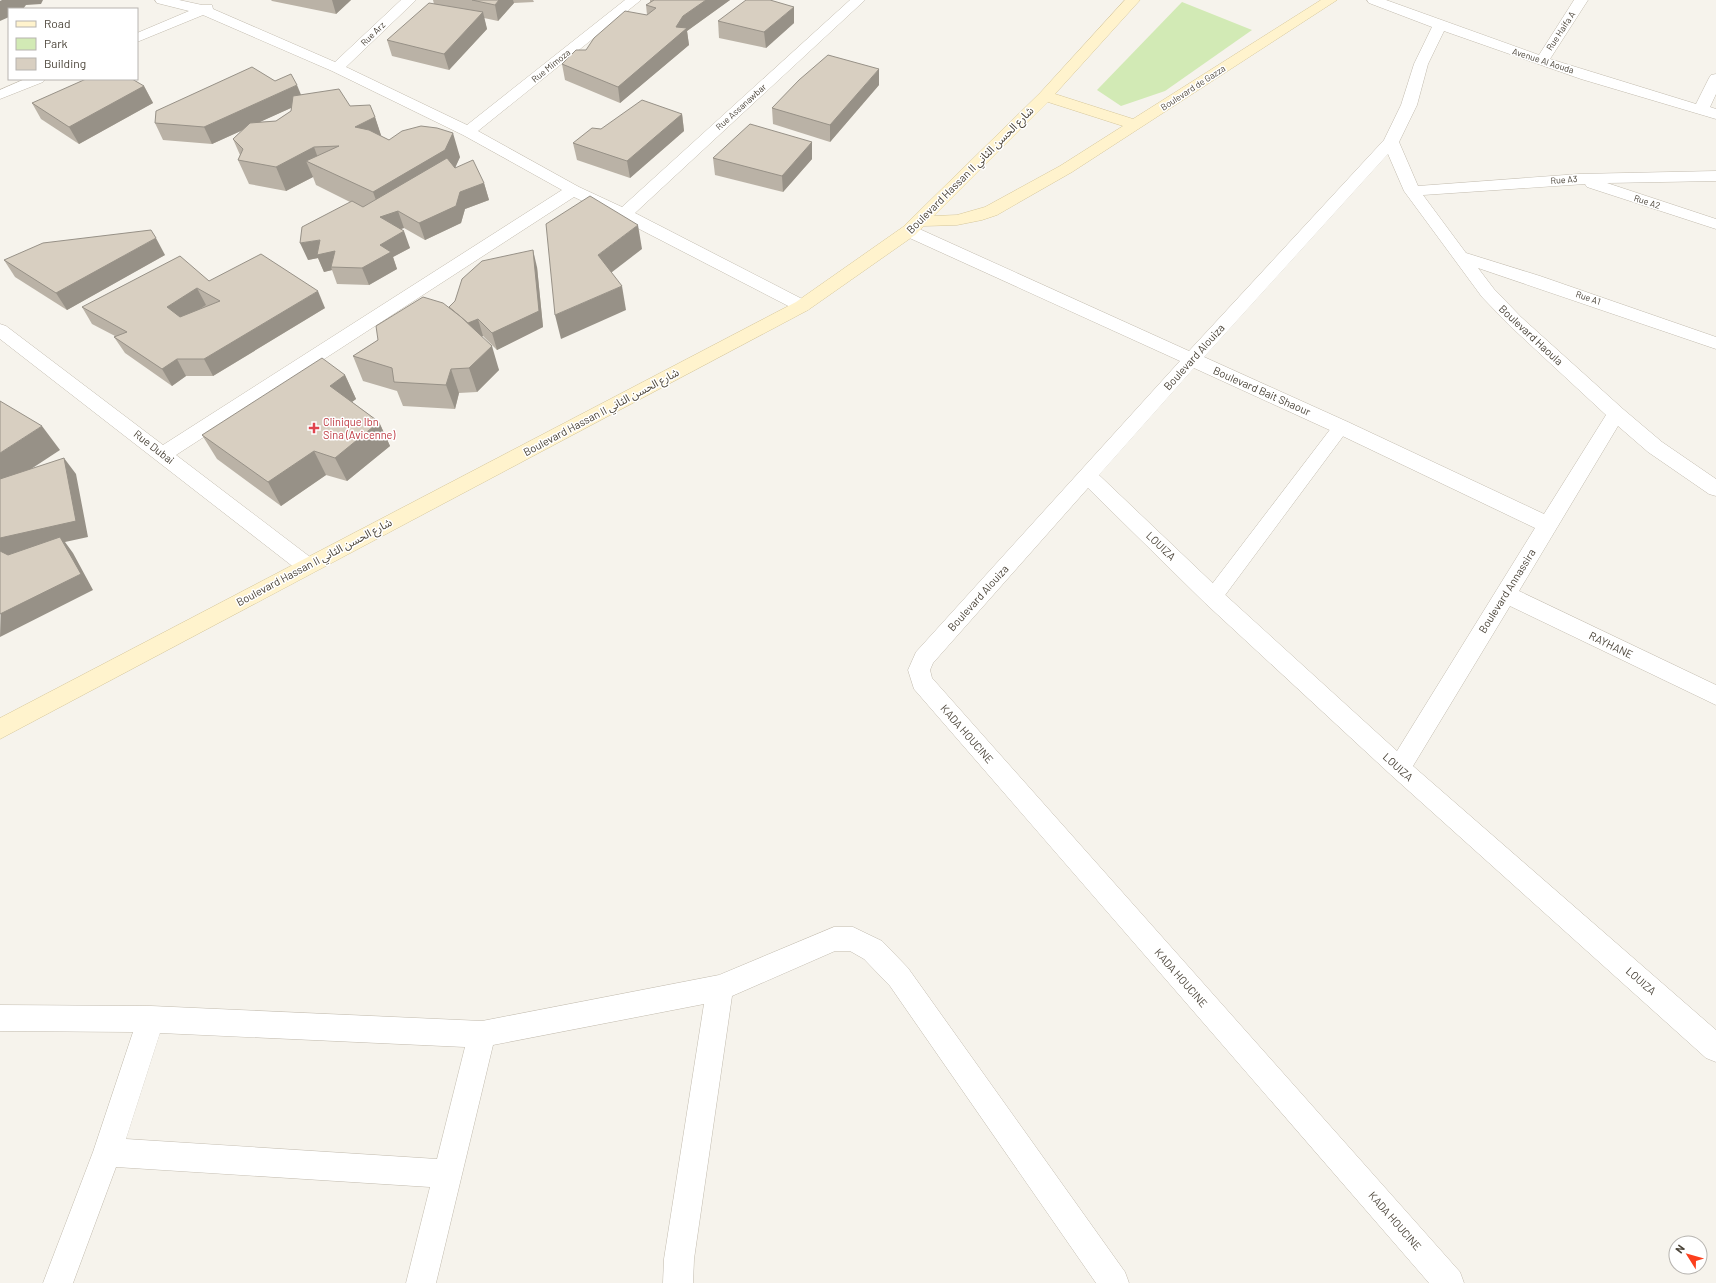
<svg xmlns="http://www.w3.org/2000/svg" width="1716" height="1283" font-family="Barlow,'Noto Sans Arabic',sans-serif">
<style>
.green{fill:#d2eab5}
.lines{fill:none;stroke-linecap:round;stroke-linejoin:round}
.lane-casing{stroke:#c2bbae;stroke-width:1}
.street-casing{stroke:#c2bbae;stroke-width:1}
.secondary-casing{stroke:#d6c79b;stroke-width:1}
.lane{fill:#fff;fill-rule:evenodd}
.street{fill:#fff;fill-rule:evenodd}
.secondary{fill:#fff3cd;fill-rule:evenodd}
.wall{fill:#bab2a6;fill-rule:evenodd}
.shaded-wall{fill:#979187}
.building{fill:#d8cfc1;stroke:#979187;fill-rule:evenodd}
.health-dot{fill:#e0444e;stroke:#fff;stroke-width:1.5}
.labels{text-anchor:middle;stroke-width:3;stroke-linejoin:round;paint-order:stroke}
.far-street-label{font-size:9px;fill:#4b4439;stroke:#fff}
.street-label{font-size:11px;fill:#4b4439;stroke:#fff}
.health-label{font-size:11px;fill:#be3a42;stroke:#fff;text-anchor:start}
</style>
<rect width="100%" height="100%" fill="#f6f3ec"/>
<polygon class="green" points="1182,2 1252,30 1165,91 1121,106 1097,90"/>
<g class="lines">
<g class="lane-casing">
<polygon id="lane" points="1341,421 1347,423 1350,427 1347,431 1220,602 1213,605 1206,602 1203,597 1206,592 1335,423"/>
</g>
<g class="street-casing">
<g id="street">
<polygon points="155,0 179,0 202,5 212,5 213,9 335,62 401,0 416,0 346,67 467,125 625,0 641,0 478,131 579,187 622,207 850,0 865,0 635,213 808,302 811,306 808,310 802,312 796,310 618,218 574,197 176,455 314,560 318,566 314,572 307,574 300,572 0,339 0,324 6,326 163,445 562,190 463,135 332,71 203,15 137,42 137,33 189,11 157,3"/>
<path d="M1367,0H1386L1539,55L1574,0H1588L1550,59L1696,104L1709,78L1711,75L1716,74V94L1710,107L1716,109V119L1581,79L1444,31L1428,64L1417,105L1399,142L1418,186L1579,174L1716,171V181L1607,183L1716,219V229L1587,187L1585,184L1423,195L1466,253L1540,276L1716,337V349L1478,268L1494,289L1521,317L1623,409L1662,442L1716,479V496L1709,494L1648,452L1618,426L1519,591L1716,685V705L1510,606L1413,766L1716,1030V1062L1706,1058L1391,775L1205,603L1088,488L933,663L930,670L932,678L1460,1272L1464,1283H1429L914,689L908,670L916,652L1180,361L903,235L901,231L903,227L909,226L915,227L1189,351L1384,140L1401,105L1414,64L1432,27L1369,3ZM1388,154L1404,191L1482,297L1509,325L1606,415L1544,514L1348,422L1204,357ZM1194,368L1334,432L1535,528L1397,751L1221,591L1099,475Z"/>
<polygon points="25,79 45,79 43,82 0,99 0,90"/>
<path d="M834,927H853L882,941L908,968L1125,1272L1129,1283H1096L890,986L864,959L850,951H835L732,996L694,1259L693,1283H663L664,1259L704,1004L493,1045L436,1283H406L430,1187L116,1167L73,1283H43L93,1152L133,1032L0,1031V1005L151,1006L482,1021L719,975ZM160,1033L465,1047L437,1159L126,1139Z"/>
</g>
</g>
<g class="secondary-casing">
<path id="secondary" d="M1125,0H1140L1055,94L1133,119L1321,0H1337L1072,172L1023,200L997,215L982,220L957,225L924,226L915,235L808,310L0,739V718L796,302L903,227L1040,93ZM1048,102L1123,126L1060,166L985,207L957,215L934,216Z"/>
</g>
<use href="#lane" class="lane"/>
<use href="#street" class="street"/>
<use href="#secondary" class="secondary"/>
</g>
<g class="wall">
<polygon points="271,0 351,0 336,14 272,1"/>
<polygon points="433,0 533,0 534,2 514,3 498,21 484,18 487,29 449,70 392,56 387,40 434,4"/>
<polygon points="650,0 730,0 687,31 689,45 620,103 565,80 562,64 647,15 646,5 650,3"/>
<polygon points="718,21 794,23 766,48 719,38"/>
<path d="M275,81L301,95L350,106L375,117L381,136L389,140L460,157L455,167L484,183L489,200L465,209L461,223L425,240L404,228L400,229L410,248L393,257L397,269L369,285L337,284L332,270L324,272L318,258L308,260L350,202L316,185L313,177L286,191L249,184L238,160L240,155L233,139L243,130L212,144L163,140L155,123ZM291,108V111L276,121L259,122Z"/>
<polygon points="879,85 830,142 773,124 772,108"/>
<polygon points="144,86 153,103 79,144 41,119 32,103"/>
<polygon points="682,114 684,131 630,178 577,160 573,143 601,129"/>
<polygon points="812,142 812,159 783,192 715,175 713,158"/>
<polygon points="165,255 67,310 15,277 4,260"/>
<polygon points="537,267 543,327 497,350 483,336 482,336 499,370 477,392 459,393 455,409 403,406 397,391 363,381 353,356 378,340"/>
<polygon points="209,281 325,308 213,376 186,376 172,386 125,353 114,337 115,336 92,324 82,307"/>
<polygon points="345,375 356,399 352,402 379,422 390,446 347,481 326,475 281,506 217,459 202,435"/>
</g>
<g class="shaded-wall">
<polygon points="2,0 43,0 41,4 26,5 23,9 9,9 9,17 0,21 0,1"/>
<polygon points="332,0 351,0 336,14"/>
<polygon points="499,0 513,0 514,3 498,21 495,5"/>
<polygon points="706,0 730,0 687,31 689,45 620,103 618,87 683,16"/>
<polygon points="794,7 794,23 766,48 764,32"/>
<polygon points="483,12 487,29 449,70 444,54"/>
<polygon points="879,69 879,85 830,142 830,125"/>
<polygon points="297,85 304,102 212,144 204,127"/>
<polygon points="144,86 153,103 79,144 69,127"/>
<polygon points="682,114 684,131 630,178 627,161"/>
<polygon points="375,117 383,141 355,127"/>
<polygon points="453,133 460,157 452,175 398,211 404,228 386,234 380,217 382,216 373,192"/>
<polygon points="812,142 812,159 783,192 782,176"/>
<polygon points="314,147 322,169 306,161 313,177 286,191 276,167"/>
<polygon points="484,183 489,200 465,209 461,223 425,240 419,223 460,192"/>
<polygon points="638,225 642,249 603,279 598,255"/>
<polygon points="404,231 410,248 393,257 397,269 369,285 362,268 380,245"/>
<polygon points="156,238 165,255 67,310 56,293"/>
<polygon points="320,240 335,251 331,267 332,270 324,272 318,258 308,260 300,243"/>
<polygon points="533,250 537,267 543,327 497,350 492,333"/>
<polygon points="622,286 626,310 561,339 555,315"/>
<polygon points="197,288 206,305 176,324 167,307"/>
<polygon points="318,291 325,308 213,376 204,359"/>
<polygon points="478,319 483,336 469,341 464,324"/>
<polygon points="492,346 499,370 477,392 469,368"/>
<polygon points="177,359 186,376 172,386 162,369"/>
<polygon points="451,369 459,393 455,409 446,385"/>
<polygon points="345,375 356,399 341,410 330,386"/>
<polygon points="379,422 390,446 347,481 335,458"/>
<polygon points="42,426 60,450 2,488 0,486 0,453"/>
<polygon points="314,451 326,475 281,506 268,482"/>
<polygon points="64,458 76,474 88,537 65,542 73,553 93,590 0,637 2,557 0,555 0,534"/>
</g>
<g class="building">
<polygon points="472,0 499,0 495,5"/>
<polygon points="654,0 706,0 683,16 676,27 687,28 618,87 562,64 576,50 586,50 594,38 625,11 647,15 656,8 646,5"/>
<polygon points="746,0 770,0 794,7 764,32 718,21"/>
<polygon points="429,3 483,12 444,54 387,40"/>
<polygon points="828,55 879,69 830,125 772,108 799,80"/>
<polygon points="252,67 275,81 291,74 297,85 204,127 155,123 156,111"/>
<polygon points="86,79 132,79 144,86 69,127 32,103"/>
<polygon points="339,89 350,106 370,105 375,117 355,127 369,130 389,140 402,131 421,126 437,128 453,133 445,150 373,192 306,161 339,146 314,147 276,167 238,160 243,149 233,139 250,123 276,121 291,111 293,96"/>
<polygon points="642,100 682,114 627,161 573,143 592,128 601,129"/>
<polygon points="750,124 812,142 782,176 713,158"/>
<polygon points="447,158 455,168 473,160 484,183 460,192 456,206 419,223 398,211 380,217 404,231 380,245 391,252 362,268 331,267 335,251 317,255 320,240 300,243 302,227 352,201 363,207"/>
<polygon points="590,196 638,225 598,255 622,286 555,315 546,224"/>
<polygon points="151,230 156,238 56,293 4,260 43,243"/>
<polygon points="533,250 539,311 492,333 478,319 468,323 461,317 449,307 455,301 462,279 482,261"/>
<path d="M261,254L318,291L204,359H177L162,369L114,337L127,332L82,307L180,256L209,281ZM197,288L220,301L180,317L167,307Z"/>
<polygon points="423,297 443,303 461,317 492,346 469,368 451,369 446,385 394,382 392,368 353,356 378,340 376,326"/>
<polygon points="322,358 345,375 330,386 379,422 335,458 314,451 268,482 202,435"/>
<polygon points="0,401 42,426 0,453"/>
<polygon points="64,458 76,521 0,538 0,479"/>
<polygon points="60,537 81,574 0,614 0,551 8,555"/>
</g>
<path class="health-dot" d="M312 422h4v4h4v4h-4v4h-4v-4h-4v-4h4z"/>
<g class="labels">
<g class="far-street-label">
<text transform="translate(1561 31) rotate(-57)" y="3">Rue Haifa A</text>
<text transform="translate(373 34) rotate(-44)" y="3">Rue Arz</text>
<text transform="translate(1543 61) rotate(18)" y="3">Avenue Al Aouda</text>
<text transform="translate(551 66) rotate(-39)" y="3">Rue Mimoza</text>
<text transform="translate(1193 88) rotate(-33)" y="3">Boulevard de Gazza</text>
<text transform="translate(741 107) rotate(-42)" y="3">Rue Assanawbar</text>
<text transform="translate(1564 180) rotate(-4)" y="3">Rue A3</text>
<text transform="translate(1647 202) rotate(18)" y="3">Rue A2</text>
<text transform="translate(1588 298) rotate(19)" y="3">Rue A1</text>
</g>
<g class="street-label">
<text transform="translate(970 170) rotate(-45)" y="4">Boulevard Hassan II شارع الحسن الثاني</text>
<text transform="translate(1531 335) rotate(43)" y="4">Boulevard Haoula</text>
<text transform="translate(1194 357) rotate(-48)" y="4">Boulevard Alouiza</text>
<text transform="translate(1262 391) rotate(24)" y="4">Boulevard Bait Shaour</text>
<text transform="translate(601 412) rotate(-28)" y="4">Boulevard Hassan II شارع الحسن الثاني</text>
<text transform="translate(154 447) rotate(38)" y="4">Rue Dubai</text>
<text transform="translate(1161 546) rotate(44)" y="4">LOUIZA</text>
<text transform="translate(314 562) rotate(-28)" y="4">Boulevard Hassan II شارع الحسن الثاني</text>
<text transform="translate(1507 591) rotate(-58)" y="4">Boulevard Annassira</text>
<text transform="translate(978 598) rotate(-48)" y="4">Boulevard Alouiza</text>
<text transform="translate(1611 645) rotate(26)" y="4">RAYHANE</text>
<text transform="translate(967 734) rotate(49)" y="4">KADA HOUCINE</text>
<text transform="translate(1398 767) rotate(42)" y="4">LOUIZA</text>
<text transform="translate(1181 978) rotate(49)" y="4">KADA HOUCINE</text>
<text transform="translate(1641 981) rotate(41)" y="4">LOUIZA</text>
<text transform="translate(1395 1221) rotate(49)" y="4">KADA HOUCINE</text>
</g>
<g class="health-label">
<text x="323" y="426">Clinique Ibn<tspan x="323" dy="13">Sina (Avicenne)</tspan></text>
</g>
</g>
<rect x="8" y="8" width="130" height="72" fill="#ffffff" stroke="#b7b4b0"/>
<rect x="16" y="21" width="20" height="6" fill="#fff3cd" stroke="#b7b4b0"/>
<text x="44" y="28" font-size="12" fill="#4b4439">Road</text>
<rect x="16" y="38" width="20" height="12" fill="#d2eab5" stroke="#b7b4b0"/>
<text x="44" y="48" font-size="12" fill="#4b4439">Park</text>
<rect x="16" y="58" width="20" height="12" fill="#d8cfc1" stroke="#b7b4b0"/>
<text x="44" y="68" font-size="12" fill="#4b4439">Building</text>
<g transform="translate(1688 1255) rotate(307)"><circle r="19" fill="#ffffff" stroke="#b7b4b0"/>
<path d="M0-3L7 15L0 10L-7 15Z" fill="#fc3f1d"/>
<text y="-6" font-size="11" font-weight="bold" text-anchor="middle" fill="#4b4439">N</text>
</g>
</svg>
